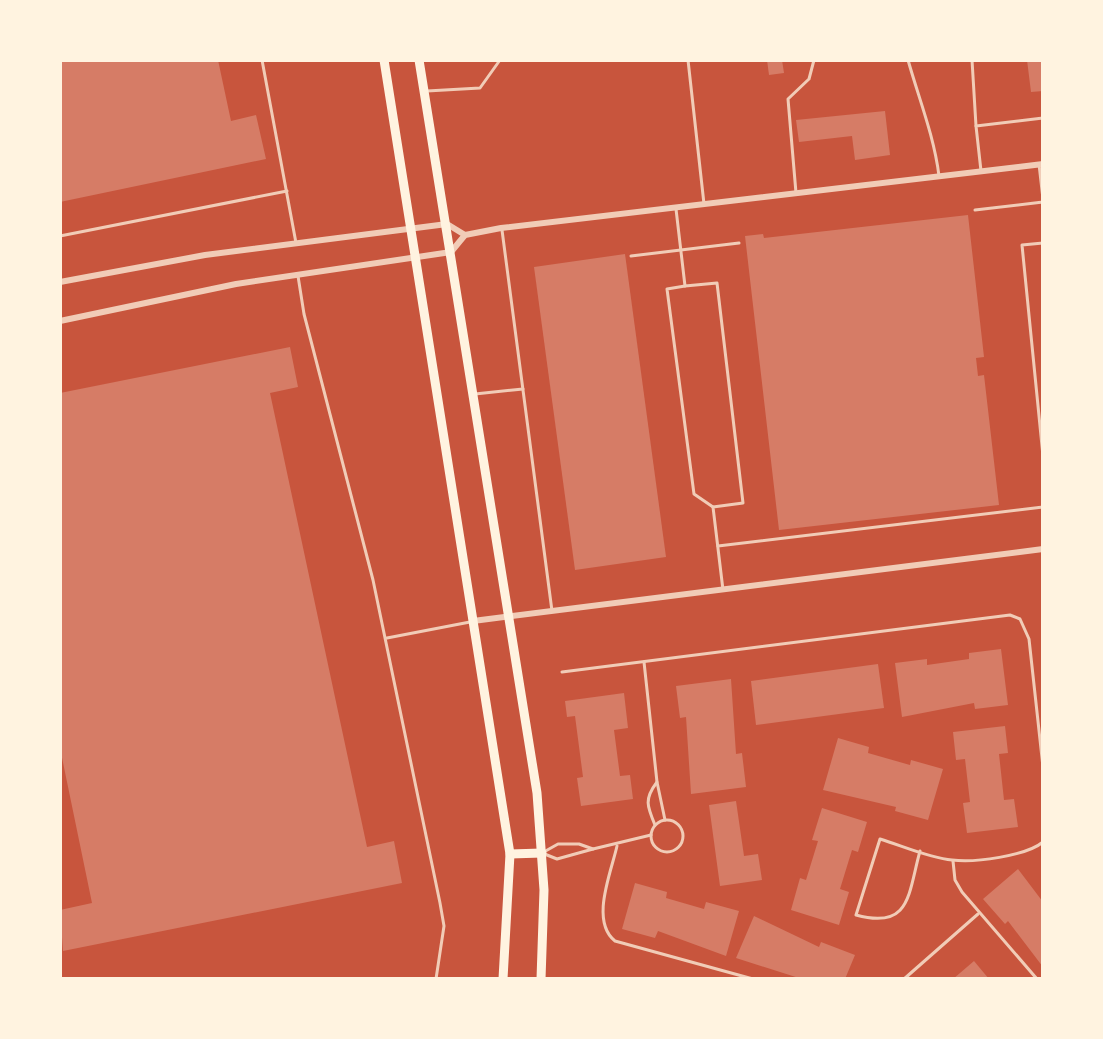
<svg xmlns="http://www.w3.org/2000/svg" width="1103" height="1039" font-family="Roboto,sans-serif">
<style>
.building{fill:#d67c66}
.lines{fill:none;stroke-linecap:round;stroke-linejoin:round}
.service{stroke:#f1ccb7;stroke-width:3}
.minor{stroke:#f1ccb7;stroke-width:6}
.secondary{stroke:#fff3e0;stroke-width:9}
</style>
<rect width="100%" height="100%" fill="#c8553d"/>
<g class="building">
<polygon points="60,60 218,60 231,121 256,115 266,159 60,202"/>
<polygon points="767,60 782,60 784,73 769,75"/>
<polygon points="1027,60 1043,60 1043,91 1031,92"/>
<polygon points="885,111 890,155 855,160 852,136 799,142 796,120"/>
<polygon points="968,215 984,357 976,358 978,376 984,375 999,505 779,530 745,236 763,234 764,238"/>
<polygon points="625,254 666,557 575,570 534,267"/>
<polygon points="290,347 298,387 270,393 367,847 394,841 402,883 63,951 60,910 92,903 60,748 60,393"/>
<polygon points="1001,649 1008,705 975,709 974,703 902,717 895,663 927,659 927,665 969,659 969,653"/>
<polygon points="878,664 884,708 756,725 751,681"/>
<polygon points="731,679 736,754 742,753 746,787 691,794 686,717 680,718 676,686"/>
<polygon points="624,693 628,728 614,730 620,776 630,775 633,799 581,806 577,778 583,777 575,716 567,717 565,701"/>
<polygon points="1005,726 1008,753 999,754 1004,800 1014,799 1018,827 967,833 963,803 970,802 965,759 956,760 953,732"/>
<polygon points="838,738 869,747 868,753 910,765 911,760 943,769 928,820 895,811 896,807 823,790"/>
<polygon points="736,801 744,856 758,854 762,880 720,886 709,805"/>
<polygon points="822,808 867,822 858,852 852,850 840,889 849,892 839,925 791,910 800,878 806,880 818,841 812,840"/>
<polygon points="1018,869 1043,902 1043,967 1008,921 1005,924 983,899"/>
<polygon points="635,883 667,892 666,898 704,909 706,902 739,911 726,956 658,931 655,938 622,929"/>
<polygon points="754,916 819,947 821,942 855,955 845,979 802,979 736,958"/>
<polygon points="974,961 989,979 953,979"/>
</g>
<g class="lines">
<g class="service">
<polyline points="262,60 296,243"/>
<polyline points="519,60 524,60"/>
<polyline points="688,60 704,204"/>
<path d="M908,60C919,99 934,136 939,176"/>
<polyline points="972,60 976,126"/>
<polyline points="427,91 480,88 500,60"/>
<polyline points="1039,164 1043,199"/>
<polyline points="981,171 976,126 1043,118"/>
<polyline points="796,193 788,99 809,79 814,60"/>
<polyline points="676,209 685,286 717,283 743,503 713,507 723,590"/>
<polyline points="975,210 1043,202"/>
<polyline points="502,230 552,611"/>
<polyline points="60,236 287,191"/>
<polyline points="1043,243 1022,245 1043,456"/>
<polyline points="631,256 739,243"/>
<polyline points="298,276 304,314 373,580 440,903 444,926 436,979"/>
<polyline points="685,286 667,289 694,494 713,507"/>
<polyline points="475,394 523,389"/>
<polyline points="718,546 1043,507"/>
<polyline points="387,638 470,622"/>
<polyline points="644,662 657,782 665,820"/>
<polyline points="562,672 1010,615 1020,619 1029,639 1043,767"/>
<circle cx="667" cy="836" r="16"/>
<path d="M655,825C647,806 644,799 657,782"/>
<polygon points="558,844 579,844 593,849 557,859 542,853"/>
<path d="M617,846C611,873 590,921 615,941L753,979"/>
<polyline points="593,849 651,835"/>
<path d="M920,851C908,894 911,930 856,915L880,839C903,846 929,858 952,860C974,863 1026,856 1043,842"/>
<polyline points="953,861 955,880 962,892 1037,979"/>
<polyline points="904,979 978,914"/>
</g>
<g class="minor">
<polyline points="60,282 205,255 447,224 465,235"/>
<polyline points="60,321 236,284 451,252 465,235 501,228 1043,164"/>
<polyline points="473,621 1043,549"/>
</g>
<g class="secondary">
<polyline points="384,60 510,854 503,979"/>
<polyline points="419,60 537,793 544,890 541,979"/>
<polyline points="510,854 542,853"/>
</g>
</g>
<rect width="1103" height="1039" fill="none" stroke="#fff3e0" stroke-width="124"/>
</svg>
